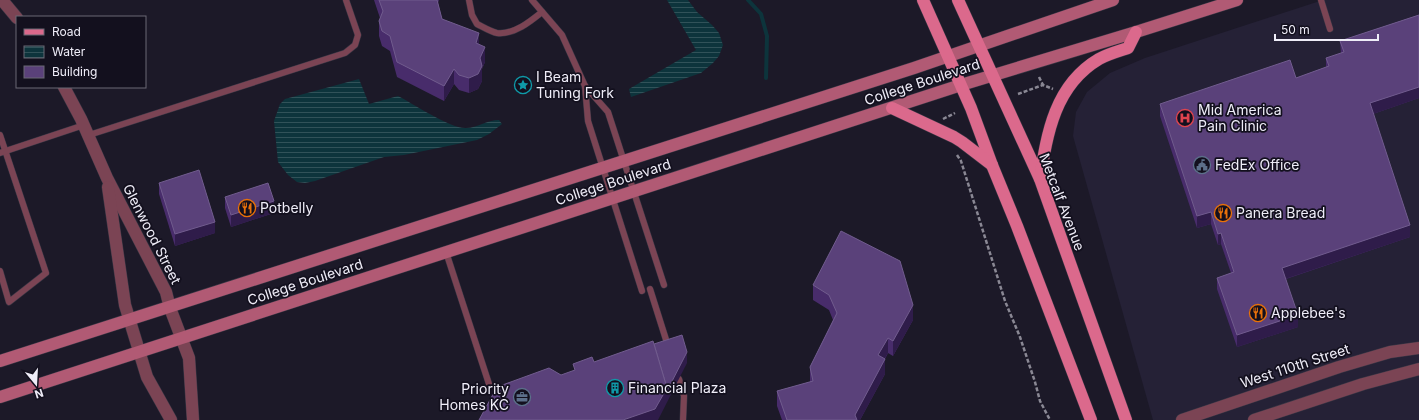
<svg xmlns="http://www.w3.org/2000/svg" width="1419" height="420" font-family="Inter,sans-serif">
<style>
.built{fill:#252136}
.water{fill:url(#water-rules)}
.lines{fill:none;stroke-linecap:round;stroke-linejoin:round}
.stream{stroke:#0d343c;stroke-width:4}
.lane-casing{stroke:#3a3745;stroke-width:7}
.street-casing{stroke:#3a3745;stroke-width:13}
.secondary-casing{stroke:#3a3745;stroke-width:13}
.primary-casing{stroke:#3a3745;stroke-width:13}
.path{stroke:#8a8894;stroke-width:2.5;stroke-dasharray:4 2;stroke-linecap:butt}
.lane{stroke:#7b4454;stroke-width:6}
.street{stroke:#7b4454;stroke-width:12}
.secondary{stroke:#b15a74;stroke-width:12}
.primary{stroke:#db698c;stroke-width:12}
.wall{fill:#482c6b}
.shaded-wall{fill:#2f1c4a}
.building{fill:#5a417a;stroke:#715c8e}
.labels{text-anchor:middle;stroke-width:3.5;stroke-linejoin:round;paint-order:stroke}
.poi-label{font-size:14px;fill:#efedf8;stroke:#13101e;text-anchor:start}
.street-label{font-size:14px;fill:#efedf8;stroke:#13101e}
</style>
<defs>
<pattern id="water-rules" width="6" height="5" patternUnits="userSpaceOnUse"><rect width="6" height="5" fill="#0d343c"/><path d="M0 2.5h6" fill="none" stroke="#315259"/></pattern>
</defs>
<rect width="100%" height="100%" fill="#1c1928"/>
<polygon class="built" points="1323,0 1419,0 1419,420 1153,420 1073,136 1076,112 1087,92 1110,73 1145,58"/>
<g class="water">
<polygon points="667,0 688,0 697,12 712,25 719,33 723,45 719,56 713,63 701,73 631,97 629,89 696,50"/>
<path d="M359,79L369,104L398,96C412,103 451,129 466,128C477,128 487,120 499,120L502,124L489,134L477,140L404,155L384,157L315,181L305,183L297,182L288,175L278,162L274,121L280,104L285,99Z"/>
</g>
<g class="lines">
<polyline class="stream" points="748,0 761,14 767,36 766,78"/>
<g class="lane-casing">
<g id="lane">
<path d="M469,0L472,15L477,24C483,27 491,32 497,33C514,35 531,21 542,12"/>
<polyline points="532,0 562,35 585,86 608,112 664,285"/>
<polyline points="1321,0 1330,29"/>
<polyline points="585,86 588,121 642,291"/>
<polyline points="0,135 46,273 9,302 0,271"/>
<polyline points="89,135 345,53 355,45 358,35 346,0"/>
<polyline points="0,153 84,125"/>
<polyline points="446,252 489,384"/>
<polyline points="650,289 668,346"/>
<polyline points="679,379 684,396 683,420"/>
</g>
</g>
<g class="street-casing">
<g id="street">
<polyline points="2,0 17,18"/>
<polyline points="64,87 81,119 107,178 166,292 170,308 189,358 193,420"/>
<polyline points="108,187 125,305 147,377 171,420"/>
<polyline points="1182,420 1339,367 1390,352 1419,348"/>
<polyline points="1254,420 1363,384 1419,369"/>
</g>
</g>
<g class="secondary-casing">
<g id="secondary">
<polyline points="0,361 914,68 1113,0"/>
<polyline points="0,397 961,85 1136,32 1237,0"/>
</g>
</g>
<g class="primary-casing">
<g id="primary">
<polyline points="923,0 971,108 992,165 1017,226 1091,420"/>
<polyline points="958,0 1040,179 1126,420"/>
<polyline points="892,108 954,137 962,142 992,165"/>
<path d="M1040,179C1047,133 1055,85 1099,59C1108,54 1119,51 1128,48L1136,32"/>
</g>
</g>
<g class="path">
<polyline points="1039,77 1043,85"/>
<polyline points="1018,94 1043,85 1053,89"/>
<polyline points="943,119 955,113"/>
<polyline points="957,155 961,161 1005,301 1020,337 1035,382 1040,401 1050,420"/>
</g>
<use href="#lane" class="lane"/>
<use href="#street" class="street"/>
<use href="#secondary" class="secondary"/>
<use href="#primary" class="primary"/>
</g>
<g class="wall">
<polygon points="374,0 439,0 438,3 442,19 479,45 485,62 482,69 482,81 478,89 469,93 459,90 454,84 444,101 397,77 390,51 382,46 379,36 379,21 380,18"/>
<polygon points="1419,15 1419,98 1373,114 1410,237 1286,279 1298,327 1237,347 1217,289 1217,278 1231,273 1221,244 1218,245 1211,224 1197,228 1160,116 1160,104 1296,78 1326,67 1326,58 1341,54 1340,41"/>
<polygon points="159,183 215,233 175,246 159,194"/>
<polygon points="225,197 274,213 231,227 225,208"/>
<polygon points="813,285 913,320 893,356 888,353 885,359 885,374 860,420 782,420 777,406 777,391 810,382 810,367 833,320 829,310 813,300"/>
</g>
<g class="shaded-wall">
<polygon points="479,33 479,48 476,43"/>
<polygon points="485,47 485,62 482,69 482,81 478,89 469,93 469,78 480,58"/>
<polygon points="454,69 454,84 444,101 444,86"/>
<polygon points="1419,87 1419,98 1370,115 1370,103"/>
<polygon points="274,201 274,213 231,227 231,215"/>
<polygon points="1211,212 1211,224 1197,228 1197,216"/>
<polygon points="215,222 215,233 175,246 175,234"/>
<polygon points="1410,225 1410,237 1282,280 1282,268"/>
<polygon points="1221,233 1221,244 1218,245 1218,234"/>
<polygon points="913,305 913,320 893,356 893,341"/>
<polygon points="1298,315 1298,327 1237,347 1237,335"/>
<polygon points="888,338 888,353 878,370 878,355"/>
<polygon points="687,352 687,363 658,420 623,420"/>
<polygon points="885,359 885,374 860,420 855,420 855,415"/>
</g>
<g class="building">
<polygon points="379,0 437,0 442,19 479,33 476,43 485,47 480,58 482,66 478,74 469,78 459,75 454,69 444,86 397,62 390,36 382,31 379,21 383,11"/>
<polygon points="1419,15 1419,87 1370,103 1410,225 1282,268 1298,315 1237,335 1217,278 1234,272 1221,233 1218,234 1211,212 1197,216 1160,104 1290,60 1296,78 1329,66 1326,58 1344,52 1340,41"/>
<polygon points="199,170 215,222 175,234 159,183"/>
<polygon points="268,183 274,201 231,215 225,197"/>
<polygon points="841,231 900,261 913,305 893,341 888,338 878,355 885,359 855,415 857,420 787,420 777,391 813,381 810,367 837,313 829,295 813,285"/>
<polygon points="682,335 687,352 667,391 667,388 654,344"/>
<polygon points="653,341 667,388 655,409 623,420 479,420 497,387 549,368 561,375 575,370 573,364 592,357 594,362"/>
</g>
<defs>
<g id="sight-ring" transform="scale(0.9)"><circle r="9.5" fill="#13101e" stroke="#0f9aa8" stroke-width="1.5"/><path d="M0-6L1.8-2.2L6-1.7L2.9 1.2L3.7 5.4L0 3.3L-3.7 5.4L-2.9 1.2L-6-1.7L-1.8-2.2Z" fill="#0f9aa8"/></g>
<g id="hospital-ring" transform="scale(0.9)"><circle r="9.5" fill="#13101e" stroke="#e0444e" stroke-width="1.5"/><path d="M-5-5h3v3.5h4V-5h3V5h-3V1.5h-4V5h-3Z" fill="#e0444e"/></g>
<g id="civic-ring" transform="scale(0.9)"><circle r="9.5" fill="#13101e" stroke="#5c6f8a" stroke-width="1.5"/><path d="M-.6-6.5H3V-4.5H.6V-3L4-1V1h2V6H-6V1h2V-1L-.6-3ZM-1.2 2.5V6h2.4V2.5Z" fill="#5c6f8a"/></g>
<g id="restaurant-ring" transform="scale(0.9)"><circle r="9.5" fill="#13101e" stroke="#e8710a" stroke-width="1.5"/><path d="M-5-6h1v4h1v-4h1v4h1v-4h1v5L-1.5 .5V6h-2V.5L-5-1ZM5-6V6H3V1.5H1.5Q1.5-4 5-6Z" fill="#e8710a"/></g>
<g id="building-ring" transform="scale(0.9)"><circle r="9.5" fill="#13101e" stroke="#0f9aa8" stroke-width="1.5"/><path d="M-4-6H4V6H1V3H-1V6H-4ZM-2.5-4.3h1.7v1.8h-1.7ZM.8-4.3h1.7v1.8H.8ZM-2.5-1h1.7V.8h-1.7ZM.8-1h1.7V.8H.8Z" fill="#0f9aa8"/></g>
<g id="office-ring" transform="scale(0.9)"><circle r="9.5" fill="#13101e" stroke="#5c6f8a" stroke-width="1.5"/><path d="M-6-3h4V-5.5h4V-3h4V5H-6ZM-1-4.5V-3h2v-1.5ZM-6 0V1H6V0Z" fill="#5c6f8a"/></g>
</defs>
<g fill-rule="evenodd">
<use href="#sight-ring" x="523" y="85"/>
<use href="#hospital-ring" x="1185" y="118"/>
<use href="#civic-ring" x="1202" y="165"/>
<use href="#restaurant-ring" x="247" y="208"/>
<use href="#restaurant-ring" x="1223" y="213"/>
<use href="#restaurant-ring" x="1258" y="313"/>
<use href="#building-ring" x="615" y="388"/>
<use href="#office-ring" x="522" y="397"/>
</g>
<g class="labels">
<g class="poi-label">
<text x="536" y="82">I Beam<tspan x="536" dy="16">Tuning Fork</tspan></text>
<text x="1198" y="115">Mid America<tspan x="1198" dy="16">Pain Clinic</tspan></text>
<text x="1215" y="170">FedEx Office</text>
<text x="260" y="213">Potbelly</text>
<text x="1236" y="218">Panera Bread</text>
<text x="1271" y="318">Applebee's</text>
<text x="628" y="393">Financial Plaza</text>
<text x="509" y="394" text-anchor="end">Priority<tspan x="509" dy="16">Homes KC</tspan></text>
</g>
<g class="street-label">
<text transform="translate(922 82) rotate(-18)" y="5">College Boulevard</text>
<text transform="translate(613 182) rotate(-18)" y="5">College Boulevard</text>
<text transform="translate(1062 202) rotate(69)" y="5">Metcalf Avenue</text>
<text transform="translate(152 234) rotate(63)" y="5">Glenwood Street</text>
<text transform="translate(305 282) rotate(-18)" y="5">College Boulevard</text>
<text transform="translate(1295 366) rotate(-18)" y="5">West 110th Street</text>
</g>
</g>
<rect x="16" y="16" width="130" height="72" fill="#13101e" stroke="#6b6875"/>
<rect x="24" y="29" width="20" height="6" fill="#db698c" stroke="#6b6875"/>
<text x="52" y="36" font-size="12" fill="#efedf8">Road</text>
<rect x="24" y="46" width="20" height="12" fill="url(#water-rules)" stroke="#6b6875"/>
<text x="52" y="56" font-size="12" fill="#efedf8">Water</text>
<rect x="24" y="66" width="20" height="12" fill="#5a417a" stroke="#6b6875"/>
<text x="52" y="76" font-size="12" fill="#efedf8">Building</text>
<g transform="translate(36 384) rotate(162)" stroke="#13101e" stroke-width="3" paint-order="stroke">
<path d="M0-3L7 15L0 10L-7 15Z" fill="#efedf8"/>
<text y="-6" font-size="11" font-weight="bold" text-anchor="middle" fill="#efedf8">N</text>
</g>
<path d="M1275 34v6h103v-6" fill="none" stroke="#efedf8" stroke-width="2"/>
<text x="1281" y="34" font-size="12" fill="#efedf8" stroke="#13101e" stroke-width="3" paint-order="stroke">50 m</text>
</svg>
